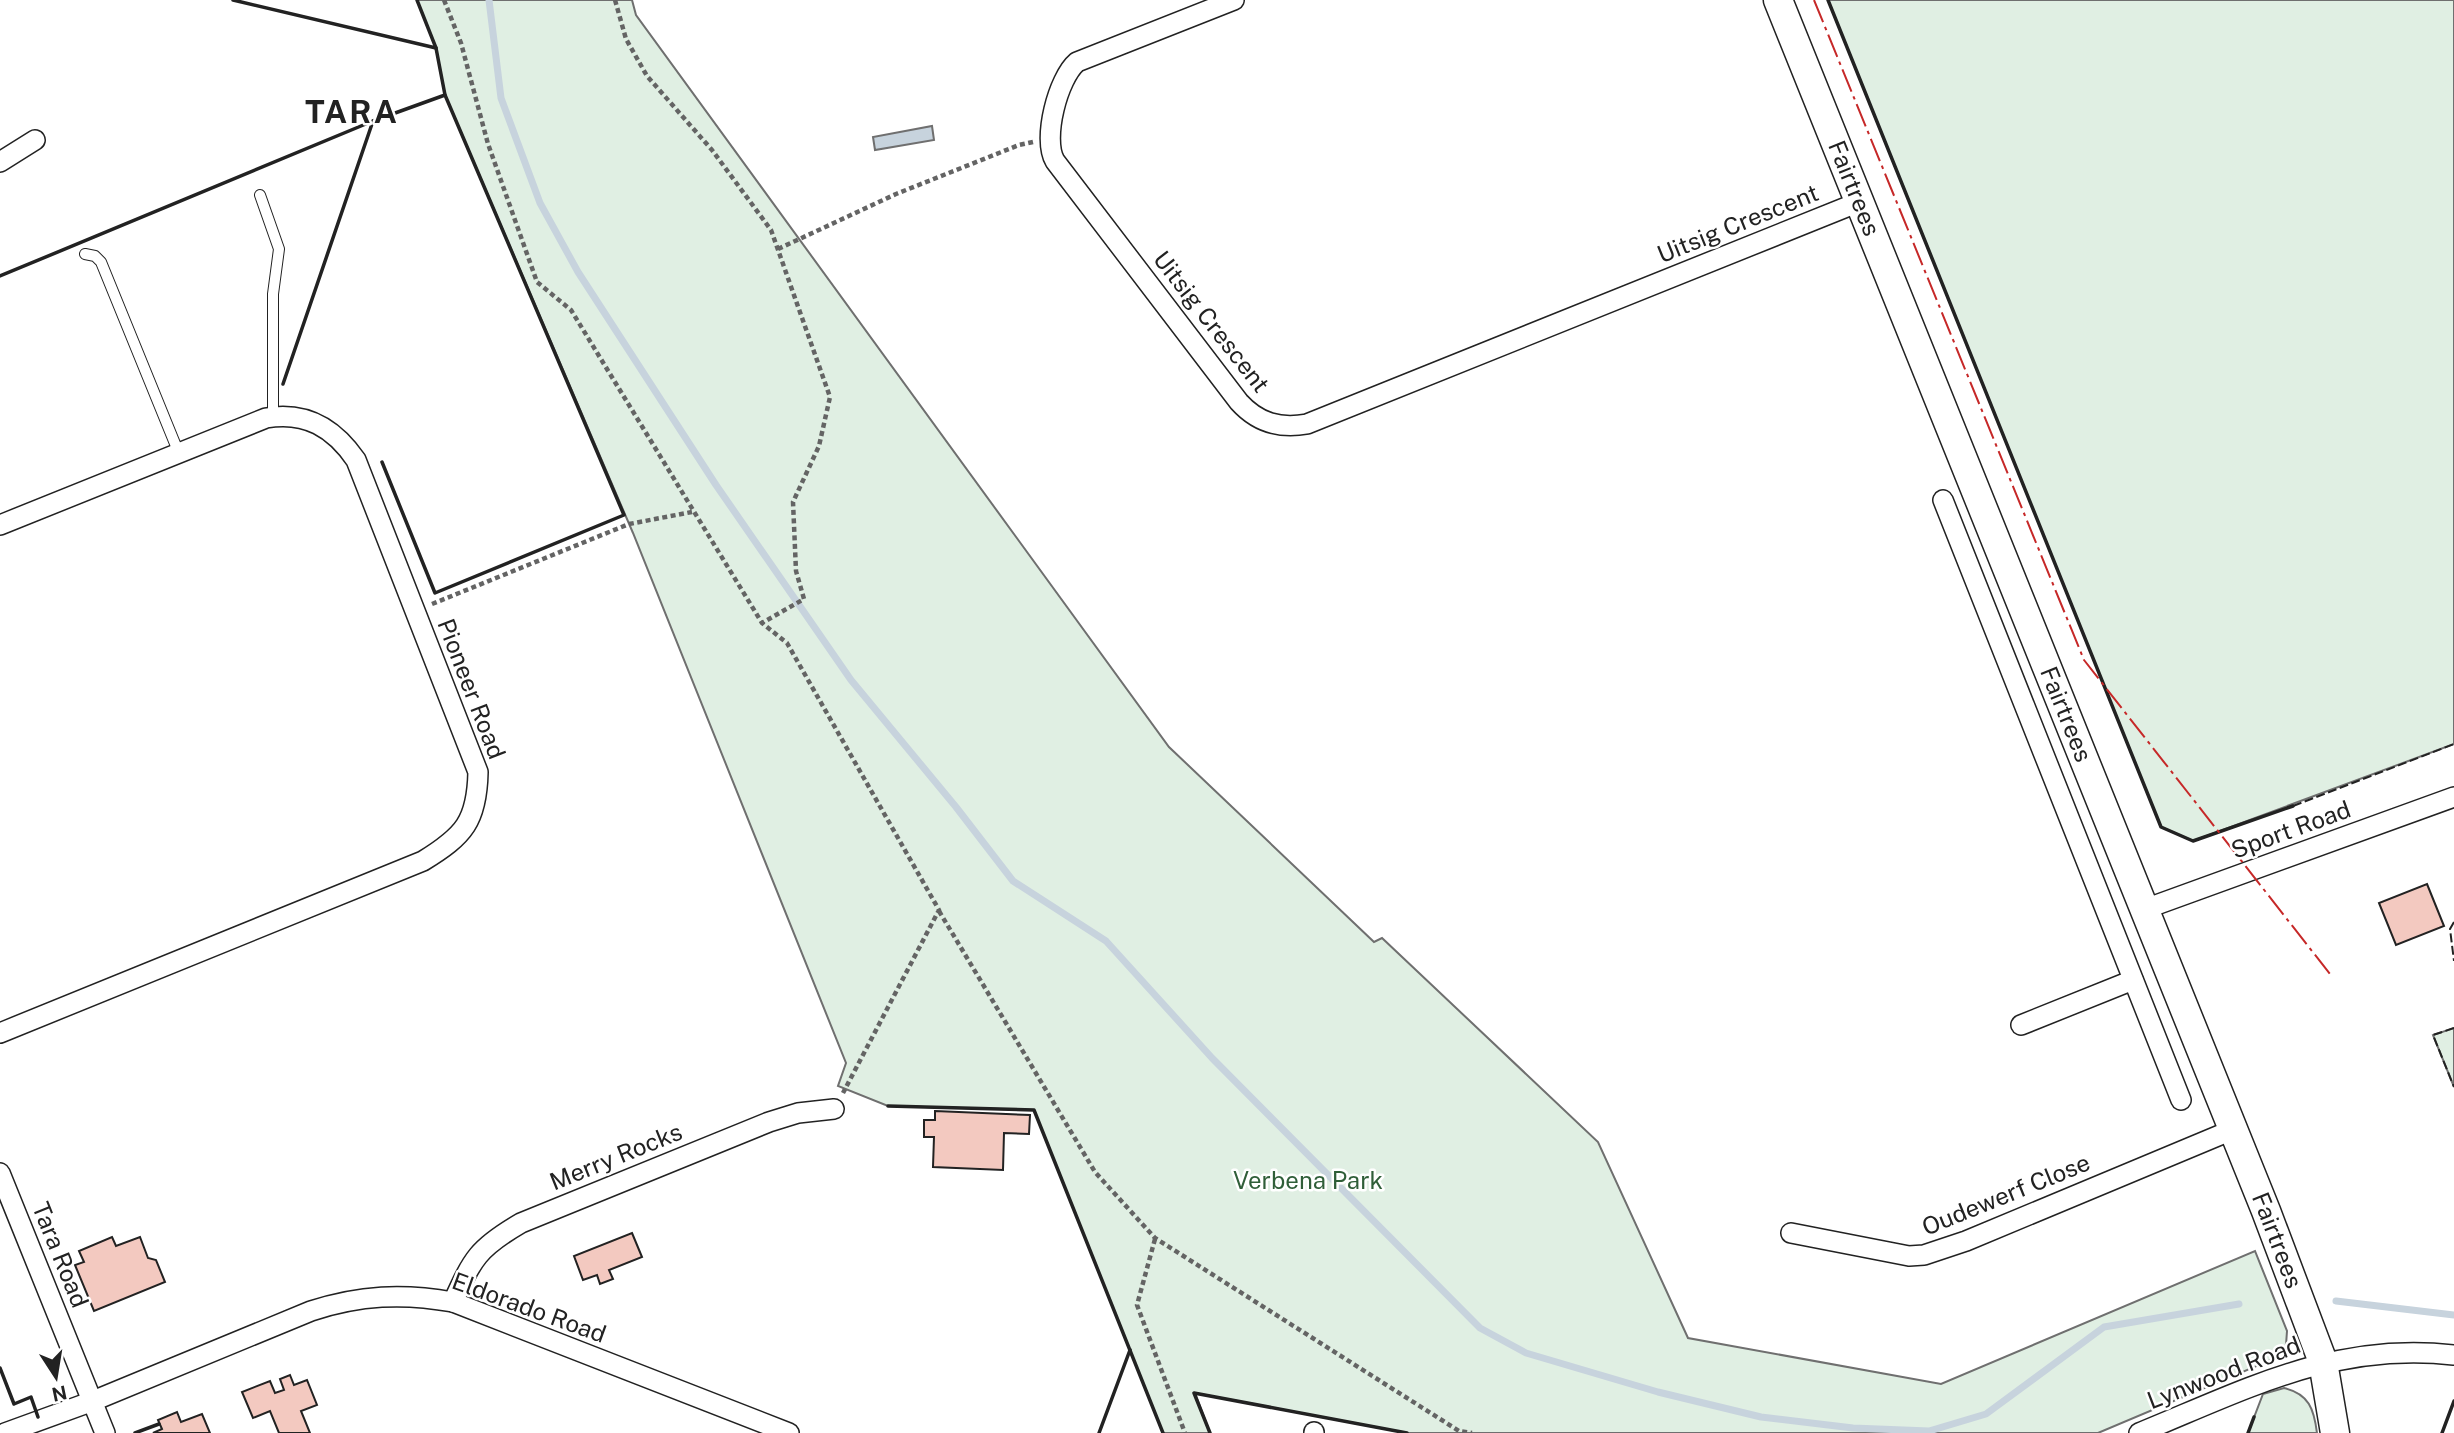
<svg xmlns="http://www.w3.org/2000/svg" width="2454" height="1433" font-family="'Public Sans',sans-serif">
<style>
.green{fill:#e0efe3;stroke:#6f6f6f;stroke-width:2}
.water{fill:#c7d3dd;stroke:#6f6f6f;stroke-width:2}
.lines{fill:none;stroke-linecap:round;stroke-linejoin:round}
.stream{stroke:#c7d3dd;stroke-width:7}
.building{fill:#f3c9c0;stroke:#222;stroke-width:2}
.lane-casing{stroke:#222;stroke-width:12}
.street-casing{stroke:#222;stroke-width:22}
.secondary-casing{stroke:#222;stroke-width:31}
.path{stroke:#646464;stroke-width:4.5;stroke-dasharray:5 3.5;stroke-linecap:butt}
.lane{stroke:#fff;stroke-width:10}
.street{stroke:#fff;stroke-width:19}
.secondary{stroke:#fff;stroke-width:28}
.fence{stroke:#222;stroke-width:2;stroke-dasharray:9 3.5;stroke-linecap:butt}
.wall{stroke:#222;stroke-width:3.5}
.power{stroke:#c62828;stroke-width:2;stroke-dasharray:24 5 3.5 5;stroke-linecap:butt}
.labels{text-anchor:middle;stroke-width:5;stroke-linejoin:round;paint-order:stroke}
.street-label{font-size:24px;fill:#222;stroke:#fff}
.park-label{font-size:24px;fill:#2f5e38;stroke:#fff}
.district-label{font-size:32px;font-weight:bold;letter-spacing:2px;fill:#222;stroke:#fff}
</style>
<rect width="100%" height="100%" fill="#fff"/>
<g class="green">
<polygon points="417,0 632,0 636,15 1169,747 1374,942 1382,938 1598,1142 1688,1338 1941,1384 2255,1251 2287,1331 2286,1345 2271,1360 2098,1433 1407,1433 1195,1393 1210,1433 1163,1433 1034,1110 888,1106 838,1086 846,1063 633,533 445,95 436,48"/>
<polygon points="1828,0 2454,0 2454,744 2193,841 2161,827"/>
<polygon points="2454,1028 2454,1087 2433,1035"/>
<path d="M2284,1388C2309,1394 2314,1409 2317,1433H2248L2263,1394Z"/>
</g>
<polygon class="water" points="932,126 934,140 875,150 873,137"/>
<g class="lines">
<g class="stream">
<polyline points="489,0 501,98 540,203 578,272 716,485 851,680 956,807 1013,881 1106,941 1212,1058 1480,1328 1526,1353 1658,1392 1761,1417 1853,1428 1929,1431 1986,1414 2104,1327 2239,1304"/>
<polyline points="2336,1301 2454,1315"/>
</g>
</g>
<g class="building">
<polygon points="2427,884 2444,926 2396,945 2379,903"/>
<polygon points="935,1111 1030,1115 1029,1134 1004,1133 1003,1170 933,1167 934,1137 924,1137 924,1120 935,1120"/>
<polygon points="632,1233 642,1257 609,1270 613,1279 600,1284 597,1275 583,1280 574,1256"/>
<polygon points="112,1237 116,1246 140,1237 148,1258 156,1260 165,1282 94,1311 75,1265 84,1262 79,1251"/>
<polygon points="290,1375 294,1385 307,1380 317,1405 301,1411 310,1433 279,1433 270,1411 253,1418 242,1392 270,1381 275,1393 284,1390 280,1379"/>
<polygon points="177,1412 181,1422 202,1414 210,1433 153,1433 162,1429 158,1420"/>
</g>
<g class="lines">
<g class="lane-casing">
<g id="lane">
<polyline points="260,195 279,249 273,294 273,416"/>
<polyline points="85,254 95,256 101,262 178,451"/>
</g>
</g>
<g class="street-casing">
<g id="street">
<path d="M1234,0L1077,62C1058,78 1042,139 1055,161L1239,402C1258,423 1280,429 1307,424L1859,202"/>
<polyline points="0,162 35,140"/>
<polyline points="1943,500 2181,1100"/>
<path d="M0,525L266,418C306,411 334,428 356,460L478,772C477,821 464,836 423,861L0,1033"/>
<polyline points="2145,909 2454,797"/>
<polyline points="2021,1025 2133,980"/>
<polyline points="0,1173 105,1433"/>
<polyline points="1791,1233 1909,1256 1924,1255 1966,1241 2232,1130"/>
<path d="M453,1302C473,1258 478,1248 521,1223L769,1122L798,1113L834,1109"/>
<polyline points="1314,1432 1314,1433"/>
<path d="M5,1433L93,1401L311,1311C360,1295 403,1293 453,1302L789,1433"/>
<path d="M2139,1433C2245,1390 2335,1341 2454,1355"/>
</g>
</g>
<g class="secondary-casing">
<g id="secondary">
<path id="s1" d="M1778,0L2266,1211L2323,1362L2335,1433"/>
</g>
</g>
<g class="path">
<polyline points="444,0 461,43 488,144 537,282 571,310 762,623 787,643 939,910 843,1093"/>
<polyline points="615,0 626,39 647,76 712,150 771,230 830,397 819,446 793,502 796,571 804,599 762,623"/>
<polyline points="778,249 896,194 1019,145 1033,142"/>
<polyline points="432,604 629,524 692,512"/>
<polyline points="939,911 1095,1172 1155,1238 1459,1431 1472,1433"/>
<polyline points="1155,1239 1137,1305 1185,1433"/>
</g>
<use href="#lane" class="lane"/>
<use href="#street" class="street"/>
<use href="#secondary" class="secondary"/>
<g class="fence">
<polyline points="2293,806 2454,744"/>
<polyline points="2454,922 2450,929 2454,961"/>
<polyline points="2454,1028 2433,1035 2454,1087"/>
</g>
<g class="wall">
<polyline points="233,0 436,48"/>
<polyline points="1828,0 2161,827 2193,841 2293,806"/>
<polyline points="0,276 373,121"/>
<polyline points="283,384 373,121 445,95"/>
<polyline points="382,462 435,593 624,515 445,95 436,48 417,0"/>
<polyline points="888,1106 1034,1110 1163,1433"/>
<polyline points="0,1368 14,1404 31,1397 38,1417"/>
<polyline points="135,1433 159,1424"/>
<polyline points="1099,1433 1130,1350"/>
<polyline points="1210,1433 1194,1393 1407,1433"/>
<polyline points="2248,1433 2254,1417"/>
<polyline points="2442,1433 2454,1401"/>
</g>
<polyline class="power" points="1814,0 2084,660 2330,974"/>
</g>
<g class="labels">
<g class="street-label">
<text dy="8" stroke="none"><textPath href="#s1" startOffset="203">Fairtrees</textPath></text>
<text transform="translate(1738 224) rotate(-22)" y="8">Uitsig Crescent</text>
<text transform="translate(1211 322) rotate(52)" y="8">Uitsig Crescent</text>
<text transform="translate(471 689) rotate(69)" y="8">Pioneer Road</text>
<text dy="8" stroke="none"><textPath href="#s1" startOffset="770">Fairtrees</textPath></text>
<text transform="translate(2291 830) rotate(-20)" y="8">Sport Road</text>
<text transform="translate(616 1157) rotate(-22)" y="8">Merry Rocks</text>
<text transform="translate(2006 1195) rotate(-22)" y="8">Oudewerf Close</text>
<text dy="8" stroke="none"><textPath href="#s1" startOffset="1337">Fairtrees</textPath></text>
<text transform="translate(60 1255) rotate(68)" y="8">Tara Road</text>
<text transform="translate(529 1308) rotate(20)" y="8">Eldorado Road</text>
<text transform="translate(2224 1373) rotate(-21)" y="8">Lynwood Road</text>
</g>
<g class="park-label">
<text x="1308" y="1189">Verbena Park</text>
</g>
<g class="district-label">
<text x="352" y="123">TARA</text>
</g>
</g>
<g transform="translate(56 1377) rotate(168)" stroke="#ffffff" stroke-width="5" paint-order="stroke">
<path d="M0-5L12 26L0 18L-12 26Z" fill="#222222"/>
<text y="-10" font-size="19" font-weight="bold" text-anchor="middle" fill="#222222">N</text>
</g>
</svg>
